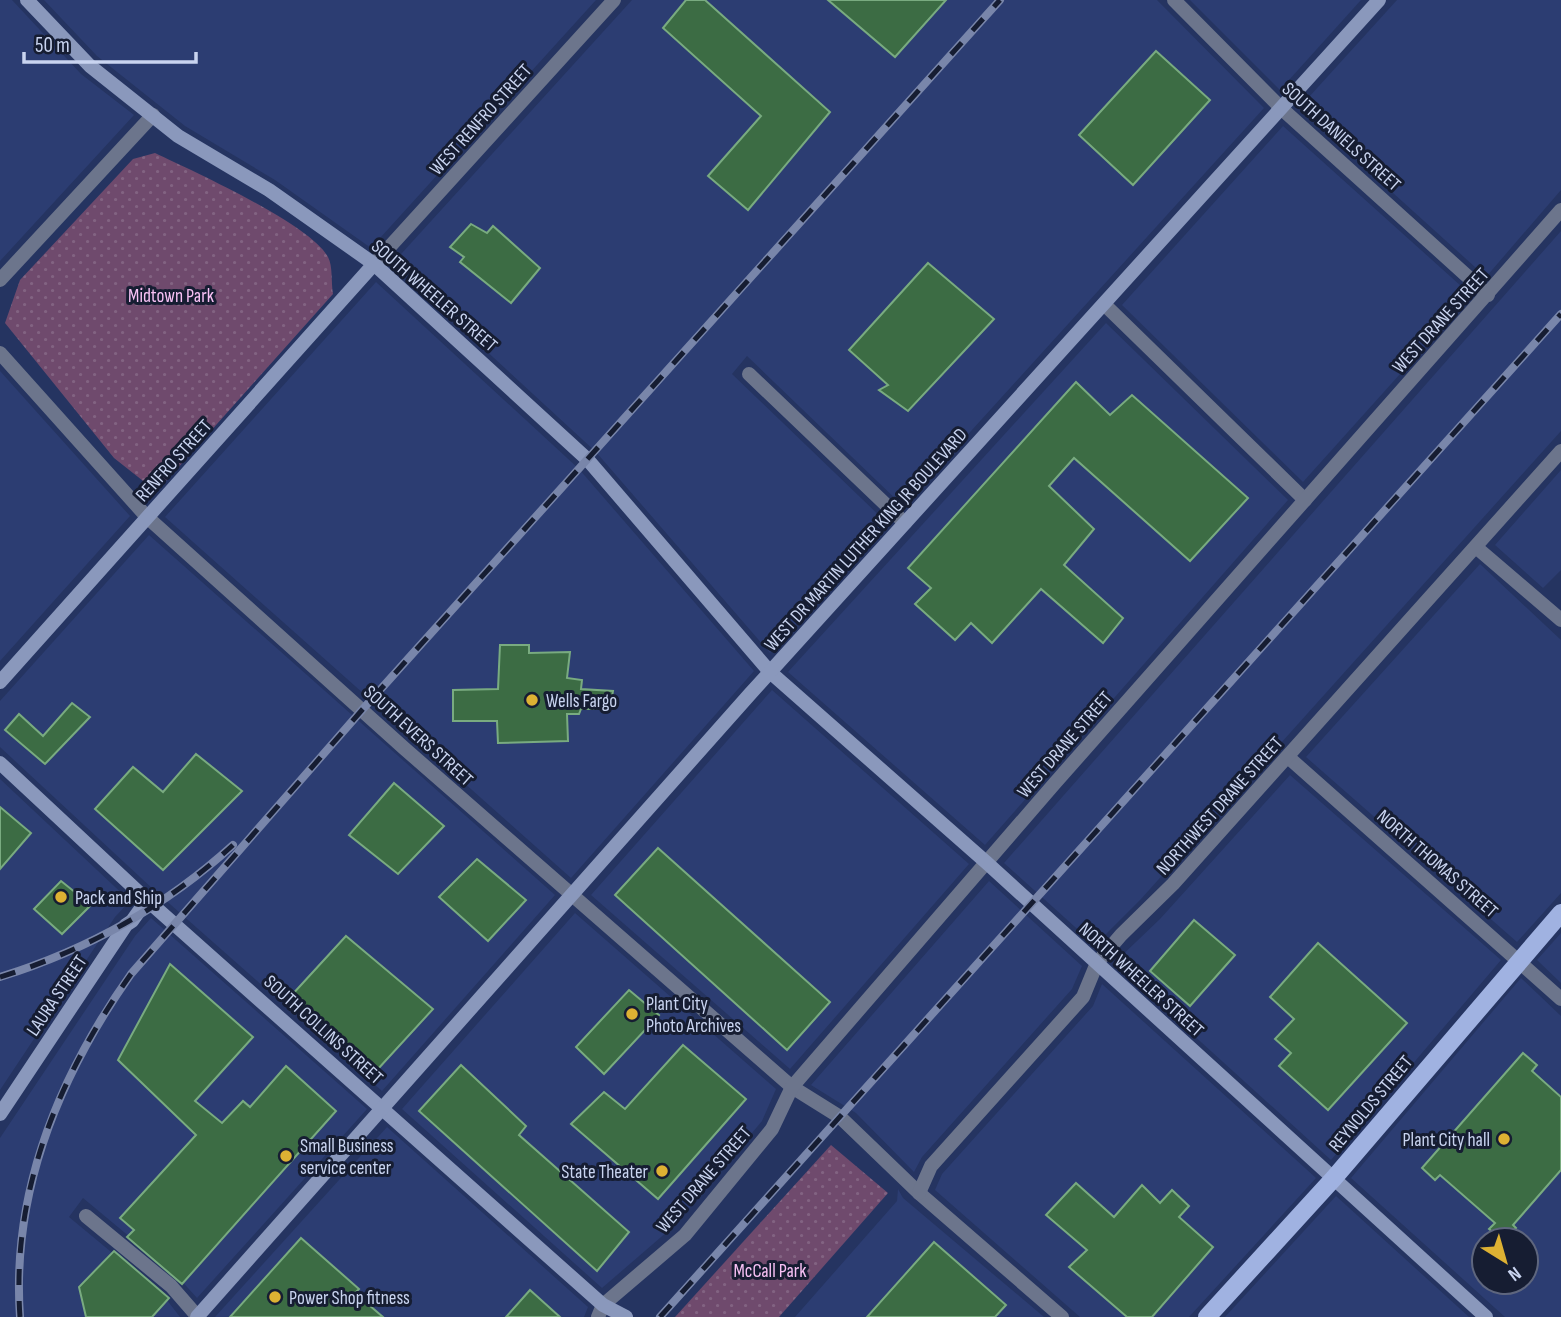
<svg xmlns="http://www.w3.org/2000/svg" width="1561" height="1317" font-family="'Sofia Sans Condensed',sans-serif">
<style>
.built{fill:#2c3d72;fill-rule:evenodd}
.grass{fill:url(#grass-dots)}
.building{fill:#3c6c44;stroke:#79ab80;stroke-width:2}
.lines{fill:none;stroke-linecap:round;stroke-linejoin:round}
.street{stroke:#6c758c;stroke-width:14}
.secondary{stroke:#8a98bc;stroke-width:14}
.primary{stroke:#a0b2e1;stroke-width:18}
.rail-casing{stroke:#7986aa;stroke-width:8}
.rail{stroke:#161d32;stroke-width:5;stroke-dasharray:16;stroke-linecap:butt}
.poi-dot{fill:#ddb133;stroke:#161d32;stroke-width:2.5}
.labels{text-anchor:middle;stroke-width:6;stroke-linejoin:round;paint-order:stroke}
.street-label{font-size:19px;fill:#c9d4f0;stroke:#161d32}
.park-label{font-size:19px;fill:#f8c1f5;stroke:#161d32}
.poi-label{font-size:19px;fill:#c9d4f0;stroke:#161d32;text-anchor:start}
</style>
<defs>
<pattern id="grass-dots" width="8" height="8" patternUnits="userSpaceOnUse" patternTransform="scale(1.75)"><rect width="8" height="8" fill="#6f4a6d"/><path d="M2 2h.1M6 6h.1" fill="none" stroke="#826382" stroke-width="1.8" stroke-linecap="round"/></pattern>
</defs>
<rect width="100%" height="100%" fill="#253461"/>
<g class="built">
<polygon points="0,0 12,0 81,74 134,115 0,261"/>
<polygon points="44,0 596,0 371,248 275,180 185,126 97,56"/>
<polygon points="632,0 1157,0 1264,108 903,506 747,356 732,374 887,523 770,653 596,452 392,264"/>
<polygon points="1190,0 1361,0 1280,90"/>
<polygon points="1397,0 1561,0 1561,190 1486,277 1299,108"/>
<polygon points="1283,126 1471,295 1303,482 1122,305"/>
<polygon points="1561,231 1561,431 1141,899 1095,945 1004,863"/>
<polygon points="376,282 579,469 754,671 571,878 165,517"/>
<polygon points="1106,323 1288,500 985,845 788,672"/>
<polygon points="0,371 130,516 0,661"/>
<polygon points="1561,470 1561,570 1543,588 1495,545"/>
<polygon points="149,535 555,895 382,1091 154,890 0,747 0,701"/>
<polygon points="1480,564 1561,640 1561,893 1517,942 1306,757"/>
<polygon points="772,690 969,864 790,1069 591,895"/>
<polygon points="1290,775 1501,960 1331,1160 1114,963 1160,919"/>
<polygon points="0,779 130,901 115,917 0,1090"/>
<polygon points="989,881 1082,966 1072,989 922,1157 914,1172 856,1113 811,1085"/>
<polygon points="575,913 776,1089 762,1121 675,1225 602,1288 402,1109"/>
<polygon points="151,918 367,1109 197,1298 178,1277 83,1198 69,1217 163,1295 180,1317 0,1317 0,1138 135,936"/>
<polygon points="1561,933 1561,983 1537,960"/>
<path d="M1521,978L1561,1016V1317H1505L1351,1178ZM1484,1240H1526V1282H1484Z"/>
<polygon points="1102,984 1316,1178 1189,1317 1080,1317 935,1190 942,1174 1093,1006"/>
<polygon points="387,1127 588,1307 584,1317 215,1317"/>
<polygon points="898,1189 903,1198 1044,1317 795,1317 897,1201"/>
<polygon points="1336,1196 1469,1317 1225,1317"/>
</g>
<g class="grass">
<path d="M155,153C193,171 310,224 328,257C333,266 331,283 333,294L167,480L152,488L114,458L5,323L20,280L133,159Z"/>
<polygon points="831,1145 888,1193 779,1317 675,1317"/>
</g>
<g class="building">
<polygon points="686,0 705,0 830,112 748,210 708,176 761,116 663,28"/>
<polygon points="828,0 946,0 895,57"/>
<polygon points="1156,51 1210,100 1133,185 1079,135"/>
<polygon points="471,224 487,233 493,226 540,268 511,303 460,262 464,257 450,247"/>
<polygon points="928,263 994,319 908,411 879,390 888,385 849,350"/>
<polygon points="1076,382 1110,415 1132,395 1248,498 1190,561 1074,458 1049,486 1094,529 1064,565 1123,618 1103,643 1041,589 992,643 971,623 955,640 915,604 931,588 908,568"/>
<polygon points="500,645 529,645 529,653 570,652 567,678 582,680 581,689 613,691 610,709 581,709 579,714 567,714 568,741 498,743 497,721 453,721 453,690 498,689"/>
<polygon points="72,703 90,717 45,764 5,730 19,714 43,736"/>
<polygon points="196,754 242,791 163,870 95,809 133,767 163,792"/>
<polygon points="394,783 444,826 398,874 349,835"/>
<polygon points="0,807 31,833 0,869"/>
<polygon points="658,848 830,1002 787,1050 615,895"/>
<polygon points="477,859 526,900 488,941 439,897"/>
<polygon points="61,881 91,905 62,934 34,909"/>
<polygon points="1194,920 1235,955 1190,1006 1150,971"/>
<polygon points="346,936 433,1009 377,1070 290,997"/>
<polygon points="1318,943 1407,1023 1328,1110 1279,1066 1291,1053 1275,1039 1294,1019 1270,997"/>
<polygon points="170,964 253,1037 195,1101 222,1123 243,1101 250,1107 286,1066 336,1111 182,1284 127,1237 134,1230 120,1218 196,1135 118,1060"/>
<polygon points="629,990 659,1015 604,1074 576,1047"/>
<polygon points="683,1045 746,1099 658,1199 571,1124 604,1092 625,1109"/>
<polygon points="1523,1053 1537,1065 1532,1071 1561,1097 1561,1170 1513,1225 1516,1228 1502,1240 1489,1229 1495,1223 1440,1175 1435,1180 1422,1168"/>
<polygon points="461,1065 526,1126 519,1135 629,1232 597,1271 419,1111"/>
<polygon points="1076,1183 1114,1217 1142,1185 1160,1203 1172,1190 1189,1206 1179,1217 1213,1247 1152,1317 1127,1317 1069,1267 1087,1250 1046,1215"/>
<polygon points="301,1238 359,1289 355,1293 383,1317 230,1317"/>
<polygon points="934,1242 1006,1305 995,1317 867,1317"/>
<polygon points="114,1251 169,1298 152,1317 86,1317 79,1287"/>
<polygon points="530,1290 560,1317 506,1317"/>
</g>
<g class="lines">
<g class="street">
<polyline points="1174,0 1281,108 1488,295"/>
<polyline points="374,264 614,0"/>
<polyline points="0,280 153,115"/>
<polyline points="1105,305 1305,500"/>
<polyline points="0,353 147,517 405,749 792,1087 840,1117 919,1193 1062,1317"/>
<polyline points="749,374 905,523"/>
<polyline points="1477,548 1561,620"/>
<polyline points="1288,757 1561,999"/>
<polyline points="919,1193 931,1166 1083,997 1097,963 1121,935 1173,884 1561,451"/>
<polyline points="86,1216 171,1286 198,1317"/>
<polyline points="598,1317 603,1305 685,1235 772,1129 792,1087 1055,783 1561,210"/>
</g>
<g class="secondary">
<polyline points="27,0 90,66 178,136 269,190 374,264 588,460 770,672 987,863 1486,1317"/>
<polyline points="0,682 374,264"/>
<polyline points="0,763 147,900 603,1305 626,1317"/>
<polyline points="0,1114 126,925 132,921 147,900"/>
<polyline points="197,1317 750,694 1379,0"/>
</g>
<polyline class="primary" points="1207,1317 1334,1178 1561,913"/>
<g class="rail-casing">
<g id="rail">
<path d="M0,977C87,950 165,907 233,845"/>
<path d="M20,1317C11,1190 59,1076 131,974L362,710L1000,0"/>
<polyline points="660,1317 1561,314"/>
</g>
</g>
<use href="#rail" class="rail"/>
</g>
<g class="poi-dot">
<circle cx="532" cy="700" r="7"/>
<circle cx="61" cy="897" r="7"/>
<circle cx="632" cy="1014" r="7"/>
<circle cx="1504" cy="1139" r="7"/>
<circle cx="286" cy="1156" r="7"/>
<circle cx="662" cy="1171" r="7"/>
<circle cx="275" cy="1297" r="7"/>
</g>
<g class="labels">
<g class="street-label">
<text transform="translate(480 119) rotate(-48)" y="7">WEST RENFRO STREET</text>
<text transform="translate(1342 136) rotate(42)" y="7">SOUTH DANIELS STREET</text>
<text transform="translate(435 295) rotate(41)" y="7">SOUTH WHEELER STREET</text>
<text transform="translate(1440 320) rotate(-48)" y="7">WEST DRANE STREET</text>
<text transform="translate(173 460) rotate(-48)" y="7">RENFRO STREET</text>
<text transform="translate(865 539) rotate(-48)" y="7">WEST DR MARTIN LUTHER KING JR BOULEVARD</text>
<text transform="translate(419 735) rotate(42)" y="7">SOUTH EVERS STREET</text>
<text transform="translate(1064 744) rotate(-49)" y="7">WEST DRANE STREET</text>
<text transform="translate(1219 805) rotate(-48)" y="7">NORTHWEST DRANE STREET</text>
<text transform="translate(1438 863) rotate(41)" y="7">NORTH THOMAS STREET</text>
<text transform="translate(1142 979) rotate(42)" y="7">NORTH WHEELER STREET</text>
<text transform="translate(56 995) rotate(-56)" y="7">LAURA STREET</text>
<text transform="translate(324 1029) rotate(42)" y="7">SOUTH COLLINS STREET</text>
<text transform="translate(1370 1103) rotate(-50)" y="7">REYNOLDS STREET</text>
<text transform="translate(703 1179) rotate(-49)" y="7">WEST DRANE STREET</text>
</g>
<g class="park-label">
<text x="171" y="302">Midtown Park</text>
<text x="770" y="1277">McCall Park</text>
</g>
<g class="poi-label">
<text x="546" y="707">Wells Fargo</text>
<text x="75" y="904">Pack and Ship</text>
<text x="646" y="1010">Plant City<tspan x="646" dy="22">Photo Archives</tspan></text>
<text x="1490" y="1146" text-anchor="end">Plant City hall</text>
<text x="300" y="1152">Small Business<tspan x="300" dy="22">service center</tspan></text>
<text x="648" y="1178" text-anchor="end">State Theater</text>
<text x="289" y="1304">Power Shop fitness</text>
</g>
</g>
<g transform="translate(1505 1261) rotate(143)"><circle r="33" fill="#161d32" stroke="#5e667e" stroke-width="2"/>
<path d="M0-5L12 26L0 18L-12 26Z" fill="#ddb133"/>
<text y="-10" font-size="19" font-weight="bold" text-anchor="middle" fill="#c9d4f0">N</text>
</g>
<path d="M24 52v10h172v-10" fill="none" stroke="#c9d4f0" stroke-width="3.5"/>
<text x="35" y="52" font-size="21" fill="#c9d4f0" stroke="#161d32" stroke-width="5" paint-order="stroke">50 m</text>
</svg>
